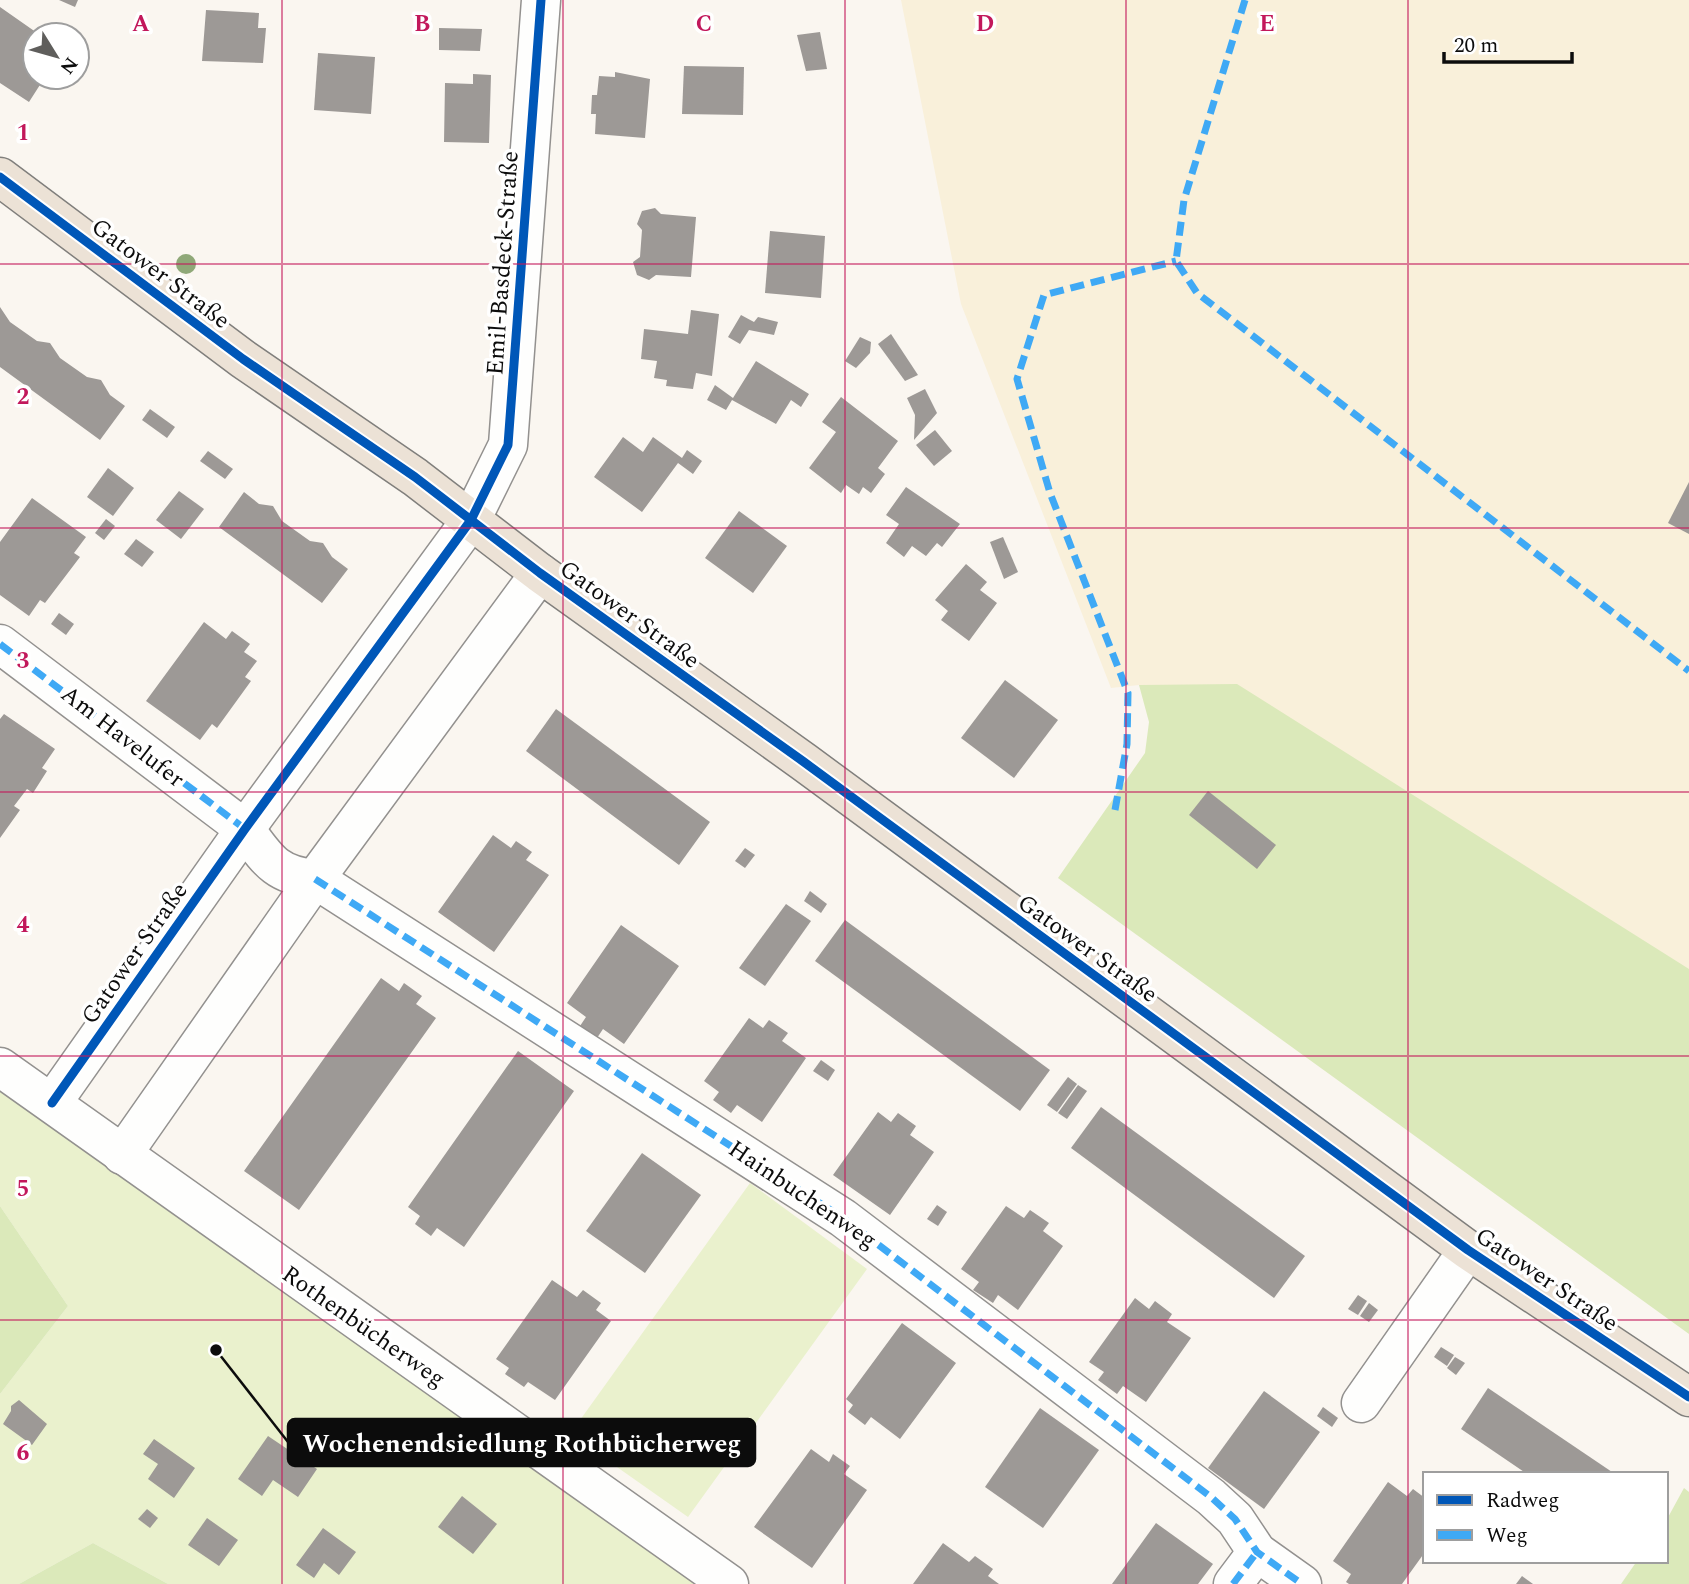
<svg xmlns="http://www.w3.org/2000/svg" width="1689" height="1584" font-family="Spectral,serif">
<style>
.farmland{fill:#f9f0da}
.green{fill:#eaf1cd}
.forest{fill:#dbe9ba}
.building{fill:#9d9996}
.lines{fill:none;stroke-linecap:round;stroke-linejoin:round}
.minor-casing{stroke:#93918f;stroke-width:41}
.major-casing{stroke:#807f7c;stroke-width:41}
.minor{stroke:#fefefd;stroke-width:38}
.major{stroke:#ece2d6;stroke-width:38}
.quiet{stroke:#3fa9f5;stroke-width:7;stroke-dasharray:14 7;stroke-linecap:butt}
.cycleway-casing{stroke:#fff;stroke-width:13}
.cycleway{stroke:#0057b8;stroke-width:9}
.tree{fill:#8fa878}
.grid{fill:none;stroke:#c2185b;stroke-width:2;stroke-opacity:0.55}
.labels{text-anchor:middle;stroke-width:7;stroke-linejoin:round;paint-order:stroke}
.street-label{font-size:24px;fill:#0c0c0c;stroke:#fff}
.grid-label{font-size:23px;text-anchor:middle;font-weight:bold;fill:#c2185b;stroke:#fff;stroke-width:7;stroke-linejoin:round;paint-order:stroke}
.leader{fill:none;stroke:#0c0c0c;stroke-width:2.5}
.callout-dot{fill:#0c0c0c;stroke:#fff;stroke-width:2.5}
.callout{fill:#0c0c0c;stroke:#0c0c0c;stroke-width:2.5}
.callout-label{font-size:26px;text-anchor:middle;font-weight:bold;fill:#fff}
</style>
<rect width="100%" height="100%" fill="#faf6f0"/>
<polygon class="farmland" points="901,0 1689,0 1689,973 1139,685 1111,688 961,304"/>
<g class="green">
<polygon points="0,1067 729,1584 168,1584 93,1543 19,1584 0,1584 0,1394 68,1306 0,1206"/>
<polygon points="750,1183 867,1269 688,1517 570,1434"/>
</g>
<g class="forest">
<polygon points="1237,684 1689,969 1689,1334 1058,878 1145,753 1149,722 1139,685"/>
<polygon points="0,1206 68,1306 0,1394"/>
<polygon points="1684,1488 1689,1492 1689,1584 1621,1584 1637,1561 1666,1561 1666,1521"/>
<polygon points="93,1543 168,1584 19,1584"/>
</g>
<g class="building">
<polygon points="59,0 78,0 75,7"/>
<polygon points="0,7 40,35 35,35 35,48 24,64 35,70 35,77 45,77 29,102 0,83"/>
<polygon points="206,10 259,13 258,28 266,28 263,63 202,61"/>
<polygon points="439,28 482,29 480,51 439,50"/>
<polygon points="820,32 827,69 806,71 797,35"/>
<polygon points="318,53 375,57 371,114 314,110"/>
<polygon points="684,66 744,67 743,115 682,114"/>
<polygon points="615,72 650,79 645,138 595,134 596,114 591,114 592,95 597,95 599,76 615,77"/>
<polygon points="473,74 491,75 489,143 444,142 445,83 473,84"/>
<polygon points="655,208 661,214 696,217 691,277 656,275 649,280 637,275 633,262 640,257 642,230 637,224 642,211"/>
<polygon points="770,231 825,236 821,298 765,293"/>
<polygon points="0,307 10,322 37,341 50,343 60,358 87,377 101,380 110,395 125,406 100,440 0,367"/>
<polygon points="691,310 719,314 712,376 696,373 693,389 666,386 667,380 654,378 657,361 641,359 644,329 688,334"/>
<polygon points="741,315 754,322 758,317 778,322 774,335 749,330 740,344 728,337"/>
<polygon points="891,334 918,375 905,381 878,344"/>
<polygon points="860,337 871,342 870,353 856,368 845,361"/>
<polygon points="756,361 809,394 801,407 791,400 776,424 732,400 726,410 707,400 715,385 733,398"/>
<polygon points="925,389 937,413 914,440 915,415 907,398"/>
<polygon points="841,397 898,441 878,468 885,474 871,493 863,487 859,494 846,485 841,493 809,468 836,432 822,422"/>
<polygon points="150,409 175,427 167,438 142,420"/>
<polygon points="935,430 952,451 934,466 916,445"/>
<polygon points="623,437 643,452 653,437 682,458 687,450 702,461 693,474 678,463 642,512 594,477"/>
<polygon points="208,451 233,469 225,479 200,461"/>
<polygon points="108,468 134,488 113,516 87,497"/>
<polygon points="1689,482 1689,534 1668,523"/>
<polygon points="906,487 960,524 942,547 937,543 926,556 912,546 904,557 886,543 899,524 886,515"/>
<polygon points="179,491 204,509 181,539 156,520"/>
<polygon points="244,492 259,504 273,506 282,521 310,541 323,543 332,557 348,569 322,603 219,527"/>
<polygon points="32,498 86,537 74,553 80,557 45,603 40,600 29,616 0,595 0,542"/>
<polygon points="739,511 787,546 753,593 705,558"/>
<polygon points="106,519 115,526 104,540 95,533"/>
<polygon points="1003,537 1018,572 1004,579 990,542"/>
<polygon points="136,539 154,552 142,567 124,554"/>
<polygon points="966,564 987,582 980,590 997,603 969,641 941,620 948,611 935,600"/>
<polygon points="59,613 74,624 66,635 51,624"/>
<polygon points="204,622 226,639 232,631 250,644 244,652 257,661 245,677 251,681 217,728 212,724 200,740 146,701"/>
<polygon points="1005,680 1058,720 1014,778 961,738"/>
<polygon points="556,709 710,822 679,865 526,751"/>
<polygon points="4,714 55,749 42,768 47,771 33,793 27,789 14,806 20,810 0,838 0,719"/>
<polygon points="1208,791 1276,845 1257,869 1189,815"/>
<polygon points="493,835 511,848 516,841 532,852 526,860 549,875 494,952 438,912"/>
<polygon points="745,848 755,855 745,868 735,861"/>
<polygon points="810,891 827,904 821,913 804,901"/>
<polygon points="786,904 811,921 765,986 739,968"/>
<polygon points="845,920 1050,1070 1020,1111 815,961"/>
<polygon points="621,925 679,966 624,1044 603,1029 597,1038 580,1026 586,1017 567,1003"/>
<polygon points="381,978 399,991 404,983 422,996 416,1004 436,1018 299,1210 244,1171"/>
<polygon points="749,1018 763,1028 769,1020 788,1033 782,1041 806,1058 762,1122 737,1105 731,1113 713,1100 719,1092 704,1081"/>
<polygon points="518,1051 574,1091 464,1247 437,1228 431,1236 415,1224 420,1216 408,1207"/>
<polygon points="821,1060 835,1070 828,1081 813,1071"/>
<polygon points="1068,1077 1077,1084 1057,1112 1047,1105"/>
<polygon points="1078,1085 1087,1091 1067,1119 1058,1113"/>
<polygon points="1101,1107 1305,1256 1274,1298 1071,1148"/>
<polygon points="878,1112 891,1122 898,1113 916,1126 910,1135 934,1152 890,1215 833,1175"/>
<polygon points="642,1153 701,1195 645,1273 586,1231"/>
<polygon points="937,1205 947,1212 938,1226 927,1219"/>
<polygon points="1006,1206 1024,1218 1030,1210 1049,1223 1043,1231 1063,1246 1018,1310 998,1295 993,1303 973,1290 979,1282 961,1269"/>
<polygon points="552,1280 577,1297 583,1290 601,1303 596,1310 611,1321 555,1400 528,1382 524,1387 505,1374 509,1368 496,1359"/>
<polygon points="1358,1295 1367,1301 1358,1315 1348,1309"/>
<polygon points="1135,1298 1149,1309 1155,1301 1172,1314 1167,1322 1191,1338 1146,1402 1123,1386 1117,1394 1098,1380 1104,1372 1089,1362"/>
<polygon points="1369,1303 1378,1310 1369,1322 1360,1316"/>
<polygon points="902,1323 956,1363 900,1439 871,1417 865,1425 848,1412 853,1405 846,1399"/>
<polygon points="1441,1347 1454,1355 1447,1366 1434,1357"/>
<polygon points="1455,1357 1465,1363 1456,1375 1447,1368"/>
<polygon points="1488,1388 1615,1474 1527,1474 1461,1429"/>
<polygon points="1264,1391 1320,1432 1264,1509 1208,1468"/>
<polygon points="19,1400 47,1424 32,1445 3,1424 11,1411 11,1406"/>
<polygon points="1323,1407 1338,1418 1332,1427 1317,1416"/>
<polygon points="1040,1408 1099,1450 1043,1528 985,1487"/>
<polygon points="268,1436 317,1469 298,1497 273,1480 262,1496 238,1479"/>
<polygon points="154,1439 195,1468 174,1498 148,1479 158,1464 143,1454"/>
<polygon points="811,1449 829,1462 833,1454 850,1466 844,1474 867,1490 812,1568 754,1527"/>
<polygon points="1388,1482 1407,1496 1413,1489 1425,1498 1425,1552 1402,1584 1349,1584 1346,1582 1351,1574 1333,1561"/>
<polygon points="462,1496 497,1524 473,1554 438,1527"/>
<polygon points="147,1509 158,1518 150,1528 138,1519"/>
<polygon points="207,1518 238,1540 219,1566 188,1545"/>
<polygon points="1156,1523 1213,1564 1198,1584 1112,1584"/>
<polygon points="323,1528 356,1552 339,1575 324,1563 314,1578 296,1565"/>
<polygon points="943,1543 969,1562 975,1556 993,1569 988,1576 999,1584 913,1584"/>
<polygon points="1522,1576 1533,1584 1516,1584"/>
</g>
<g class="lines">
<g class="minor-casing">
<g id="minor">
<path d="M0,644L245,829C267,859 275,875 315,879L843,1218L1211,1497L1235,1519L1257,1552L1302,1584"/>
<polyline points="0,1067 729,1584"/>
<polyline points="52,1103 245,829 471,520 508,445 541,0"/>
<polyline points="122,1155 315,879 540,573"/>
<polyline points="1361,1403 1468,1250"/>
<polyline points="1233,1584 1257,1552"/>
</g>
</g>
<g class="major-casing">
<polyline id="major" points="0,177 243,359 415,477 540,573 804,762 1468,1250 1689,1397"/>
</g>
<use href="#minor" class="minor"/>
<use href="#major" class="major"/>
<g class="quiet">
<polyline points="1245,0 1184,200 1176,261 1197,293 1689,671"/>
<polyline points="0,644 245,829"/>
<polyline points="1115,810 1127,744 1128,693 1050,493 1017,379 1044,295 1176,261"/>
<polyline points="315,879 843,1218 1211,1497 1235,1519 1257,1552 1302,1584"/>
<polyline points="1233,1584 1257,1552"/>
</g>
<g class="cycleway-casing">
<g id="cycleway">
<polyline points="0,177 243,359 415,477 540,573 804,762 1468,1250 1689,1397"/>
<polyline points="52,1103 245,829 471,520 508,445 541,0"/>
</g>
</g>
<use href="#cycleway" class="cycleway"/>
</g>
<circle class="tree" cx="186" cy="264" r="10"/>
<path class="grid" d="M282,0V1584M563,0V1584M845,0V1584M1126,0V1584M1408,0V1584M0,264H1689M0,528H1689M0,792H1689M0,1056H1689M0,1320H1689"/>
<g class="labels">
<g class="street-label">
<text transform="translate(502 263) rotate(-86)" y="8">Emil-Basdeck-Straße</text>
<text transform="translate(161 273) rotate(37)" y="8">Gatower Straße</text>
<text transform="translate(630 614) rotate(36)" y="8">Gatower Straße</text>
<text transform="translate(123 736) rotate(38)" y="8">Am Havelufer</text>
<text transform="translate(1088 948) rotate(36)" y="8">Gatower Straße</text>
<text transform="translate(134 953) rotate(-55)" y="8">Gatower Straße</text>
<text transform="translate(803 1194) rotate(34)" y="8">Hainbuchenweg</text>
<text transform="translate(1547 1279) rotate(34)" y="8">Gatower Straße</text>
<text transform="translate(364 1326) rotate(35)" y="8">Rothenbücherweg</text>
</g>
</g>
<g class="grid-label">
<text x="141" y="31">A</text>
<text x="422" y="31">B</text>
<text x="704" y="31">C</text>
<text x="985" y="31">D</text>
<text x="1267" y="31">E</text>
<text x="23" y="140">1</text>
<text x="23" y="404">2</text>
<text x="23" y="668">3</text>
<text x="23" y="932">4</text>
<text x="23" y="1196">5</text>
<text x="23" y="1460">6</text>
</g>
<path class="leader" d="M216 1350L288 1442"/>
<circle class="callout-dot" cx="216" cy="1350" r="7"/>
<rect class="callout" x="288" y="1419" width="467" height="47" rx="7"/>
<g class="callout-label">
<text x="522" y="1452">Wochenendsiedlung Rothbücherweg</text>
</g>
<rect x="1423" y="1472" width="245" height="91" fill="#ffffff" stroke="#9e9e9e" stroke-width="2"/>
<rect x="1437" y="1495" width="35" height="10" fill="#0057b8" stroke="#9e9e9e" stroke-width="2"/>
<text x="1486" y="1507" font-size="21" fill="#0c0c0c">Radweg</text>
<rect x="1437" y="1530" width="35" height="10" fill="#3fa9f5" stroke="#9e9e9e" stroke-width="2"/>
<text x="1486" y="1542" font-size="21" fill="#0c0c0c">Weg</text>
<g transform="translate(56 56) rotate(127)"><circle r="33" fill="#ffffff" stroke="#9e9e9e" stroke-width="2"/>
<path d="M0-5L12 26L0 18L-12 26Z" fill="#5f5e5c"/>
<text y="-10" font-size="19" font-weight="bold" text-anchor="middle" fill="#0c0c0c">N</text>
</g>
<path d="M1444 52v10h128v-10" fill="none" stroke="#0c0c0c" stroke-width="3.5"/>
<text x="1454" y="52" font-size="21" fill="#0c0c0c" stroke="#ffffff" stroke-width="5" paint-order="stroke">20 m</text>
</svg>
